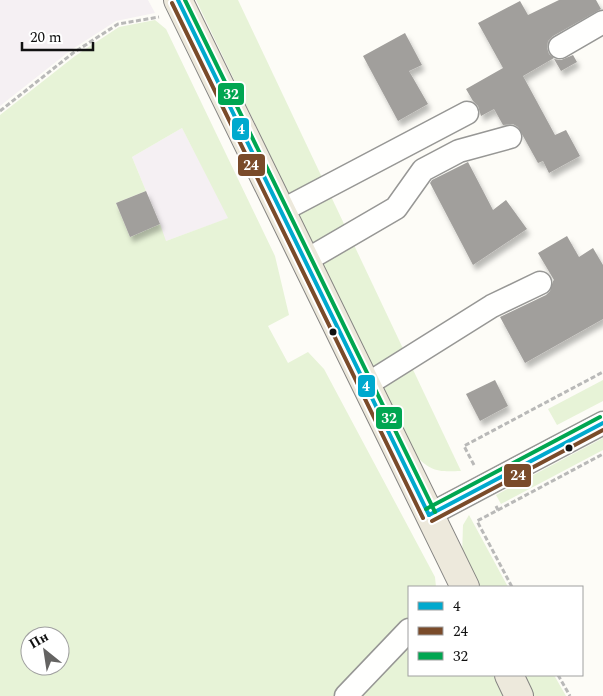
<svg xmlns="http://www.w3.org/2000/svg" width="603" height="696" font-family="Spectral,serif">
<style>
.industrial{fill:#f5f0f3}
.green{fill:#e7f3d7;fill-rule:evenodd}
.building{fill:#a19f9c;filter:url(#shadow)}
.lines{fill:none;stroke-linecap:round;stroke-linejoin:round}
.minor-casing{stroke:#979795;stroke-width:25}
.major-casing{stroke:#858482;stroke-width:30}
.path{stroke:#b9b9b8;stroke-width:3;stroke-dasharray:5 2.5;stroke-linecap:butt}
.minor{stroke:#fffffe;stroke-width:22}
.major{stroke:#ede9dc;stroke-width:28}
.bus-1-casing{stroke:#fff;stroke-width:8}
.bus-2-casing{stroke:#fff;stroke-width:8}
.bus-3-casing{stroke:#fff;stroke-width:8}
.bus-1{stroke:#00a9ce;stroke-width:4}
.bus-2{stroke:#7a4b2a;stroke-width:4}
.bus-3{stroke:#00a651;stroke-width:4}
.bus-dot{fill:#111;stroke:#fff;stroke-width:2}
.line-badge{stroke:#fff;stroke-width:2}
.badge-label{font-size:14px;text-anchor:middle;font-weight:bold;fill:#fff}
</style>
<defs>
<filter id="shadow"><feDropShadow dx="3" dy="5.5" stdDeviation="2.5" flood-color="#0004"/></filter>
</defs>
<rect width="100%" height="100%" fill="#fdfcf7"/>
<g class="industrial">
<polygon points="0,0 148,0 155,13 116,21 71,50 0,106"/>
<polygon points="182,128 229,218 166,241 130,237 116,203 146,191 132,157"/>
</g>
<g class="green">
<path d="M196,0H238L461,471C434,472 432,471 412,453Z"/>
<path d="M155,20L166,29L275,256L289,315L268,326L288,363L308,352L324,369L435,577L436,587H409V619L337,696H0V115L75,56L119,27ZM182,128L228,218L166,241L160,224L130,237L116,203L146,191L132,157ZM30,636H60V666H30Z"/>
<polygon points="603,380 603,401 557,425 548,409"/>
<polygon points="603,438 603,450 501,504 496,495"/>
<polygon points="469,515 508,587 478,587 462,556 463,525"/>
<polygon points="409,643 409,675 494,675 505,696 355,696"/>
<polygon points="523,675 554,675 566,696 534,696"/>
</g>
<g class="building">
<polygon points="559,0 596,0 601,9 553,36 548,41 547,48 549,54 554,58 523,76 555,135 566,130 580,156 549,173 543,161 538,163 518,127 513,124 503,125 494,109 481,116 478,106 473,101 466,89 503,68 478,23 520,1 528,15"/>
<polygon points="405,33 422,65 409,71 428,104 398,121 363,56"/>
<polygon points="573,55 577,62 561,71 554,59 561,60"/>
<polygon points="468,162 493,210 506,200 527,229 473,265 430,183 432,180"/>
<polygon points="146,191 160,224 130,237 116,203"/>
<polygon points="567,236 579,257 593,248 603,265 603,319 525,363 500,317 546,295 550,291 553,281 554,280 538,253"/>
<polygon points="495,380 508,406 480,421 466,394"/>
</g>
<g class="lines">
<g class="minor-casing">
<g id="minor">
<polyline points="560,47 603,22"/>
<polyline points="281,211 467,113"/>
<polyline points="305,261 396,208 423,170 459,151 510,137"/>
<polyline points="366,385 492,306 540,283"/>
<polyline points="429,515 603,423"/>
<polyline points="346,696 409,630"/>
</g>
</g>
<g class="major-casing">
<g id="major">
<polyline points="178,0 465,587"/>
<polyline points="509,675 519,696"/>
</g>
</g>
<g class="path">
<polyline points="0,111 73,53 118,24 159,17"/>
<polyline points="474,465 464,446 603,372"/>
<polyline points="496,506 498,510 477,521 512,587"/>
<polyline points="498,510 603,454"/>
<polyline points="558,675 570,696"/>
</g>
<use href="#minor" class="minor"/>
<use href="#major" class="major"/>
<g class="bus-1-casing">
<g id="bus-1">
<polyline points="178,0 429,515"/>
<polyline points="429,515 603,423"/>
</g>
</g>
<g class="bus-2-casing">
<g id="bus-2">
<polyline points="172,3 423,518"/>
<polyline points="432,521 603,430"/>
</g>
</g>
<g class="bus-3-casing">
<g id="bus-3">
<polyline points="185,0 435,512"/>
<polyline points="426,509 600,417"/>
</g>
</g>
<use href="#bus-1" class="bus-1"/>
<use href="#bus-2" class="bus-2"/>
<use href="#bus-3" class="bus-3"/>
</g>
<g class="bus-dot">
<circle cx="333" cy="332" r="4.5"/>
<circle cx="569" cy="448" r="4.5"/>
</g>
<g class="line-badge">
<rect x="217" y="82" width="28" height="24" rx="5" fill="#00a651"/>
<rect x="231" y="117" width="19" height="24" rx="5" fill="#00a9ce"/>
<rect x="237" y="153" width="29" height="24" rx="5" fill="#7a4b2a"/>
<rect x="357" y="374" width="19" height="24" rx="5" fill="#00a9ce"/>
<rect x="375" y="406" width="28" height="24" rx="5" fill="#00a651"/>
<rect x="503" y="463" width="29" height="25" rx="5" fill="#7a4b2a"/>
</g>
<g class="badge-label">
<text x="231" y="99">32</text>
<text x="241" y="134">4</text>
<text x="251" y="170">24</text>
<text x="366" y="391">4</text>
<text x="389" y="423">32</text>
<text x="518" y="480">24</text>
</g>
<rect x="408" y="586" width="175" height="90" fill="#ffffff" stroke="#a0a0a0"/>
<rect x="418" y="602" width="25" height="8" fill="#00a9ce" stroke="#a0a0a0"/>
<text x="453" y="611" font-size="15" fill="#111111">4</text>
<rect x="418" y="627" width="25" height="8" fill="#7a4b2a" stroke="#a0a0a0"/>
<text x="453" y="636" font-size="15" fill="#111111">24</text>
<rect x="418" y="652" width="25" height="8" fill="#00a651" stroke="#a0a0a0"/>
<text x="453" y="661" font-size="15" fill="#111111">32</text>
<g transform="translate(45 651) rotate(330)"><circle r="24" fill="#ffffff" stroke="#a0a0a0"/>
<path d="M0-4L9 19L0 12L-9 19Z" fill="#646362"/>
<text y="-8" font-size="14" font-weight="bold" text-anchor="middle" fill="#111111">Пн</text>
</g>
<path d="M22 42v8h71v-8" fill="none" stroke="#111111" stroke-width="2.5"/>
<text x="30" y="42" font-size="15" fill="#111111" stroke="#ffffff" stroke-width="4" paint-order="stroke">20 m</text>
</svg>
